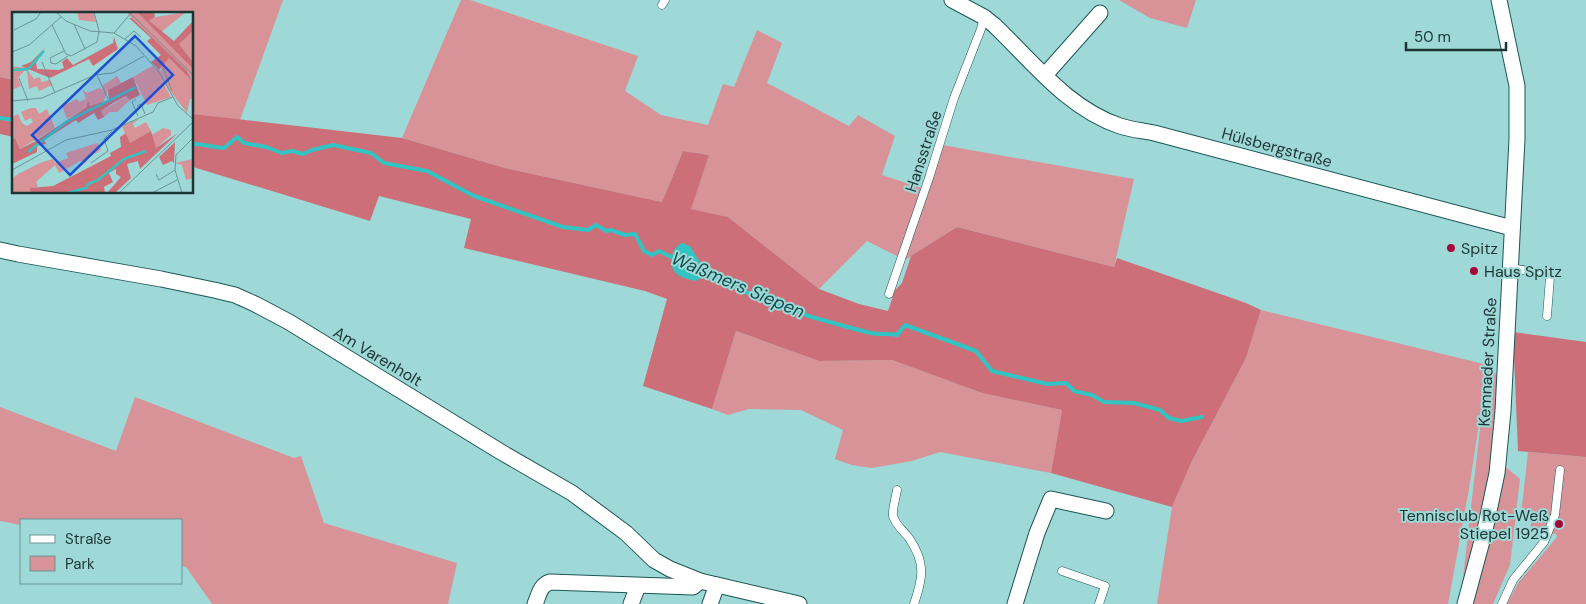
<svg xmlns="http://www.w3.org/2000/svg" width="1586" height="604" font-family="'DM Sans',sans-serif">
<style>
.green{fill:#d79398}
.forest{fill:#cc6f78}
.water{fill:#32c4c3}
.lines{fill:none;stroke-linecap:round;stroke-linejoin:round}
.stream{stroke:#32c4c3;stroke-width:4}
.service-casing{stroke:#1c5756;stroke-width:9}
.minor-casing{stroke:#1c5756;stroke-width:17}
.service{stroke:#fff;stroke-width:8}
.minor{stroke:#fff;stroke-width:15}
.poi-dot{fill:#a40837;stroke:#9ed8d7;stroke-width:2}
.labels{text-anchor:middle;stroke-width:4;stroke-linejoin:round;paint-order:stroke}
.street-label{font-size:16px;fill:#1c3433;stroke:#9ed8d7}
.poi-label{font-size:16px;fill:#1c3433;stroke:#9ed8d7;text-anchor:start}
.water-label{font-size:18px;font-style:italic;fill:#124e4d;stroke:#9ed8d7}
.inset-river{fill:none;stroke:#32c4c3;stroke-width:2.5}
.inset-road{fill:none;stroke:#6a9695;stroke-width:1}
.view{fill:#1d4ed8;fill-opacity:0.15;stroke:#1d4ed8;stroke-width:2.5}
.inset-edge{fill:none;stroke:#1c3433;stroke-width:2.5}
</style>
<rect width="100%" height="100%" fill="#9ed8d7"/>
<g class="green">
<polygon points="0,0 283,0 240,120 193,114 192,14 14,14 14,80 0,77"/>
<polygon points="461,0 470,0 638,56 625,91 661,115 708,125 723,84 734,87 757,30 782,43 767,83 849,126 858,115 895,136 882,175 922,188 937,144 1134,179 1114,267 957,227 905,260 867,241 819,289 728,217 690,209 709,155 683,151 662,202 505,168 402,138"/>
<polygon points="1119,0 1196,0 1187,28 1150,18"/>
<polygon points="1261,310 1488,365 1497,375 1494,457 1520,479 1510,565 1493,604 1460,604 1485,385 1469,489 1448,604 1157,604 1172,507 1191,463 1246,358"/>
<polygon points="736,331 819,361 892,360 982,393 1062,410 1051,473 940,452 912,461 872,468 852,465 835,459 843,430 801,410 749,409 728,415 712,409"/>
<polygon points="135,397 294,458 301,456 324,523 457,563 448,604 212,604 186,567 181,566 181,520 21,520 21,525 0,521 0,407 116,451"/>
<polygon points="1528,452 1586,457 1586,604 1507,604 1518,583 1557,537 1556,534 1530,531 1532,518 1521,515"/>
</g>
<g class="forest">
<polygon points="0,77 14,80 14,137 0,134"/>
<polygon points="193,114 402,138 505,168 662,202 683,151 709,155 691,209 728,217 819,289 859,304 888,311 895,290 902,283 911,256 957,227 1114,267 1117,258 1246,303 1261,310 1246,358 1191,463 1172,507 1051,473 1062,410 982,393 892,360 819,361 736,331 712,409 643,386 667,299 645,291 464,248 471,219 379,196 370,221 193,167"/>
<polygon points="1513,332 1586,342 1586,457 1518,451"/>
</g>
<path class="water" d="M682,243L690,246L708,275L695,281C689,279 681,278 677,274C667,266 671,248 682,243Z"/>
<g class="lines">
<g class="stream">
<polyline points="0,118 14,120"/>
<path d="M192,144C204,144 213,147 224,148L237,137L244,143L266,147L282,153L292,151L303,154L312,150L333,145L371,153L384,163L427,171L474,196L563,227L588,230L596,225L607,231L611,230L625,235L635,234L644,251L652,255L659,251L675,259"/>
<path d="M704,273C741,290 777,307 815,318C834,323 853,329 871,333C881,335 888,333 897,335L905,325L976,351L992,371L1047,384L1066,383L1074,391L1092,395L1104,402L1134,403L1160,410L1169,418L1181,421L1202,417"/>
</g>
<g class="service-casing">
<g id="service">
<polyline points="662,5 665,0"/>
<polyline points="1510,268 1543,273 1548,274 1550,277 1547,316"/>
<polyline points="889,294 929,178 954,98 981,29 984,17"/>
<path d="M897,490C896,497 892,509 893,516C896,526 904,531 909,538C926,563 923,578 914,604"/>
<polyline points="1062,571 1105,586 1099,604"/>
<polyline points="1502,604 1513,580 1544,542 1555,515 1560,470"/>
</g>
</g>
<g class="minor-casing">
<g id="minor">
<path d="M952,0L984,17L994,25C1032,61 1068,109 1120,126C1132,130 1146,131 1158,134L1512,228"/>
<polyline points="1045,75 1100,13"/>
<polyline points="0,250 18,254 161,279 214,290 235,295 255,304 289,322 501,452 572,493 626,533 654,560 670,569 700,581 799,604"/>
<path d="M535,604C539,595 540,585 550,582L693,587L700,581"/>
<polyline points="631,604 638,586"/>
<polyline points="710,604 717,585"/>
<polyline points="1015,604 1037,533 1051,499 1106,511"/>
<polyline points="1465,604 1485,530 1497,473 1503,411 1517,139 1517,86 1499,0"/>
</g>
</g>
<use href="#service" class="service"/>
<use href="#minor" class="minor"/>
</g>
<g class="poi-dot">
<circle cx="1451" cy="248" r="5"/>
<circle cx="1474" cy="271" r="5"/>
<circle cx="1559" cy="524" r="5"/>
</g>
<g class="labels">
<g class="street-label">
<text transform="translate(1277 147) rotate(15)" y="6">Hülsbergstraße</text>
<text transform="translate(923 151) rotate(-72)" y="6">Hansstraße</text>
<text transform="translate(378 356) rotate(31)" y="6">Am Varenholt</text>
<text transform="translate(1487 362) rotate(-87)" y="6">Kemnader Straße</text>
</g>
<g class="poi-label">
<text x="1461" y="254">Spitz</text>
<text x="1484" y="277">Haus Spitz</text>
<text x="1549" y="521" text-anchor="end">Tennisclub Rot-Weß<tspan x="1549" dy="18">Stiepel 1925</tspan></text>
</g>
<g class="water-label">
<text transform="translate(738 285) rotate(23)" y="6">Waßmers Siepen</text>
</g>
</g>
<g transform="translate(12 12)">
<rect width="181" height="181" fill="#9ed8d7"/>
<path d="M65,0H81L84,10L67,8ZM114,0H125L181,57V67ZM174,0L148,21L137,9L144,5ZM181,19V50L167,32ZM157,46L181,70V87H178L175,101L149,67L159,85L135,93L121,65L140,54L149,59L151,51ZM0,54L14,56L22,67L28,65L29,70L38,68L40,73L27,79L25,74L17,77L15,59H12L6,66L9,74L0,78ZM105,64L109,71L96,78L91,91L78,94L76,89V95L55,107L50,94L65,87L67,90L74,87L71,78L75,81L87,76L91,78L90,74ZM115,84L118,88L105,100H98L92,105L89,99ZM19,96H24L27,102L35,97L43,116L8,137L3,126L0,127V105L6,102L10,111L15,114L21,110L19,106L13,109L9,100ZM127,107L121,112L123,116L134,110L139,119L118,131L108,125L113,121L110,114ZM151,116L159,118V123L144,136L138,124ZM85,131L89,138L74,147L75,150L68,149L47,161L43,153L24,170L26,175L19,176V181H1L0,167L6,162L30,150L41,147L43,151L56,146L54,141ZM181,147V166L174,168L170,153L163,151Z" fill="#d79398"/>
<path d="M125,0H142L143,5L137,9L162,29L181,9V19L167,32L181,50V57ZM117,6H120L174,58L181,70L157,46L147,58L139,50L149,43L135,29L139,26ZM102,25L106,37L81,54L77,47L38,66L9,54L19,50L33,36L24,51L25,57L47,58L52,56L50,50L55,46L61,53L101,31ZM121,65L128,83L118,88L114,84L101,91L89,99L92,105L86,108L82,101L66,111L64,108L32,128L34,132L25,134V140L0,152V127L3,126L8,137L22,130L75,95L76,89L78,94L97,88L96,78ZM139,119L144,136L166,121L128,157L126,149L115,152L119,166L103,181H95L109,165L104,162V157L97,161L101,170L92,175L93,181H19L18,176L41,174L99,144L98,141L109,135L108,125L114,122L118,131ZM163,130L162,151L160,149L151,153L147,145Z" fill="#cc6f78"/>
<path class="inset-river" d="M0,58L16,57L32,39M16,140L54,110L124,75M56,181L74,176L76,172L86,168L112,147L134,139"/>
<path class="inset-road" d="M44,0L54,9L78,19L102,21L124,34L147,60L166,94L182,108M117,0L182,64M62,12L73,37M40,13L54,42L59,44L85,30L87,19L82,0M2,18L24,7L29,0M102,21L120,0M113,27L122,19L129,25M52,39L38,46L39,51L44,52L56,44M0,40L17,33L49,5M30,50L43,81M151,56L160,79M85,63L96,87M7,66L16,89M124,87L120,90L126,104M0,89L30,86L83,63L101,61L132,44M125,94L129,92L133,102M79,151L96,139L92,127L100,119M0,158L54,128L100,118L141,100L146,91L161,85M144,162L147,168L163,158M107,181L182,109M140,181L165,168M170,181L163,158L164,143L182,125"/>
<path class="view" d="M123,24L161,63L58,163L20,123Z"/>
<rect width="181" height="181" class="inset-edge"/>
</g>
<rect x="20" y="519" width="162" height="65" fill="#9ed8d7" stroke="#6a9695"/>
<rect x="30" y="535" width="25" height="8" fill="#ffffff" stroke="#6a9695"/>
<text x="65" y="544" font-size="15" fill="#1c3433">Straße</text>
<rect x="30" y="556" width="25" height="15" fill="#d79398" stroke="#6a9695"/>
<text x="65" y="569" font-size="15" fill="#1c3433">Park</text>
<path d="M1406 42v8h100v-8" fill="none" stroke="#1c3433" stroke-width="2.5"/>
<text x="1414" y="42" font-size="15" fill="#1c3433" stroke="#9ed8d7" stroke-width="4" paint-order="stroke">50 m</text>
</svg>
